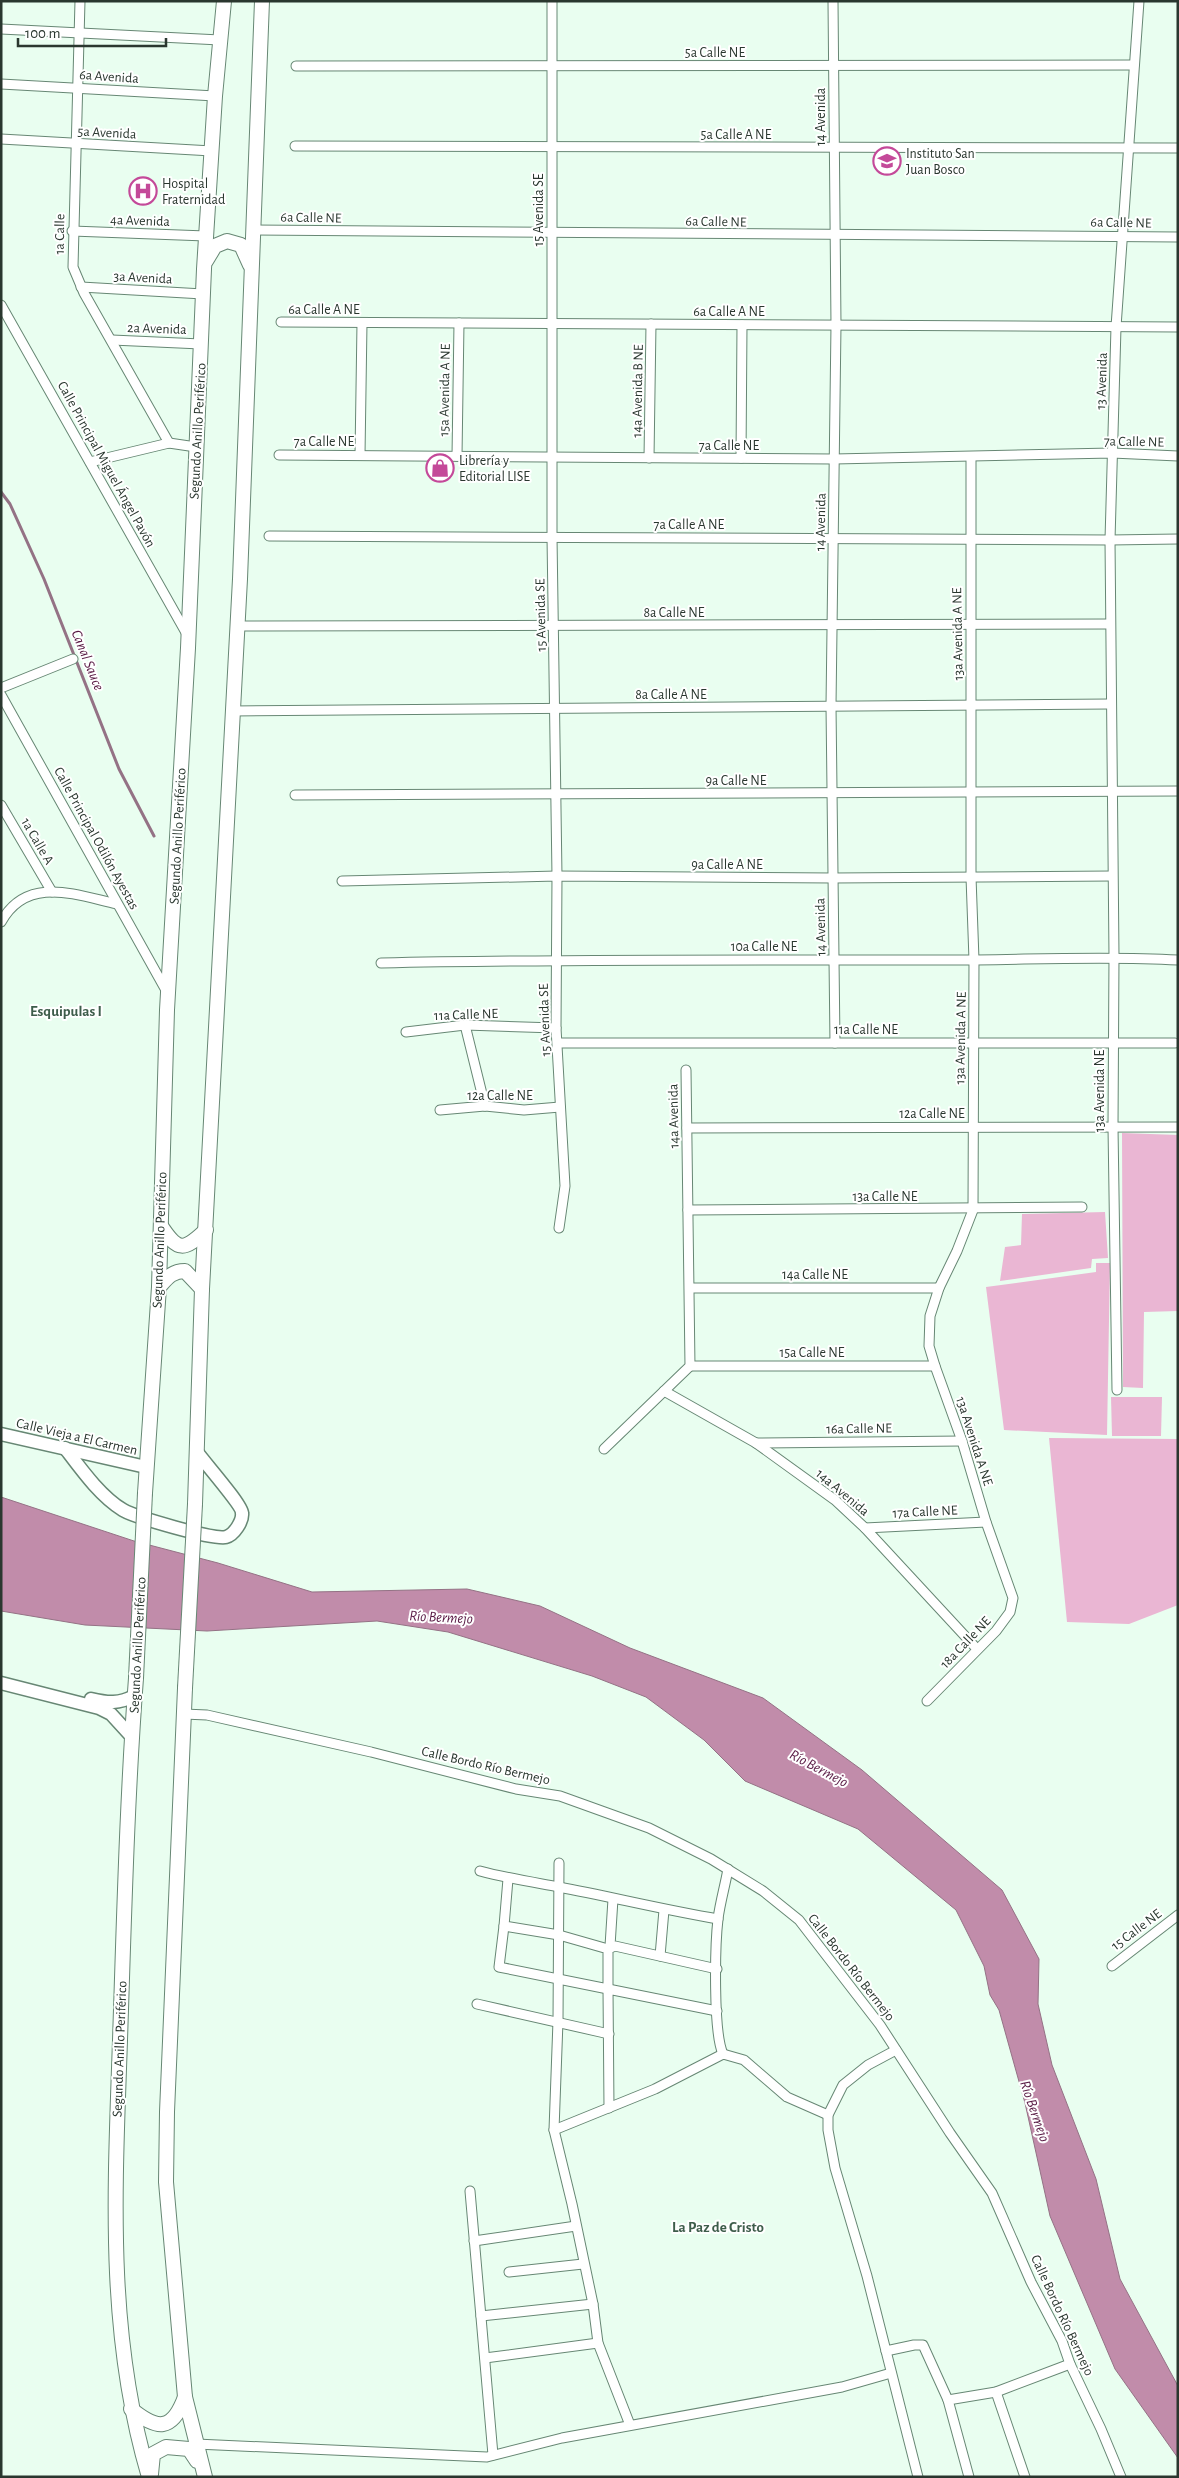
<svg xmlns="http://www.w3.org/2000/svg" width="1179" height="2478" font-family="'Alegreya Sans',sans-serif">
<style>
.green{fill:#eab6d3}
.water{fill:#c18caa;stroke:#947285}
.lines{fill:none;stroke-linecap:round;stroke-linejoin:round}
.stream{stroke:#947285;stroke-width:3}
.street-casing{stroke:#678774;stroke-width:11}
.secondary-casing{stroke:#678774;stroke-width:15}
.primary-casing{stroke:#678774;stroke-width:16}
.street{stroke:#fff;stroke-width:9}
.secondary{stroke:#fff;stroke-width:12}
.primary{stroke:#fff;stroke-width:14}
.primary-bridge-casing{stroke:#678774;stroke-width:16;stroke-linecap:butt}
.primary-bridge{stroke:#fff;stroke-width:14}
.labels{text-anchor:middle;stroke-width:4;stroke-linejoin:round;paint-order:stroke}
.street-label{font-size:14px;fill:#2a372f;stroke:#fff}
.poi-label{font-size:14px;fill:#2a372f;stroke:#fff;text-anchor:start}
.water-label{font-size:15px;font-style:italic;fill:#591a44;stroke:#fff}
.neighbourhood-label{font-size:15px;font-weight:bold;fill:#3e5d4b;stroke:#fff}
</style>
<rect width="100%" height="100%" fill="#e9fef0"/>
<g class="green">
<polygon points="1122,1133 1178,1135 1178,1311 1144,1312 1143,1388 1123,1387"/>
<polygon points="1105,1212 1108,1258 1092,1259 1091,1268 1000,1281 1005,1247 1021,1245 1022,1214"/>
<polygon points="1096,1263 1110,1263 1107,1435 1004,1430 986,1287 1096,1272"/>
<polygon points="1111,1397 1162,1397 1161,1436 1112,1436"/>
<polygon points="1049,1438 1178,1439 1178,1605 1129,1624 1067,1622"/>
</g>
<polygon class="water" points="1,1497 134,1541 218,1563 312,1592 467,1589 540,1606 630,1648 763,1698 862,1770 1002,1890 1039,1959 1038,2004 1052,2065 1096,2179 1120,2279 1178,2386 1178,2458 1115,2369 1050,2216 1025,2103 999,2010 990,1995 984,1966 956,1910 858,1829 745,1781 704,1740 646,1697 592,1676 448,1632 377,1621 207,1631 85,1625 1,1611"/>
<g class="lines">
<polyline class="stream" points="1,492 10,504 44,579 119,769 154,836"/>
<g class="street-casing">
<g id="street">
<polyline points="80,1 73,267 84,293 169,443"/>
<polyline points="552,1 552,537 557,876 556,1028 565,1186 559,1228"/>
<polyline points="833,1 836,325 831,706 835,1043"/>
<polyline points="1,29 220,40"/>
<polyline points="296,66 1134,65"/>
<polyline points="1,84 215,96"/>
<polyline points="1,139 212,151"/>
<polyline points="295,146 1178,148"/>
<polyline points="253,230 1178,237"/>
<polyline points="72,231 206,236"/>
<polyline points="81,287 203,294"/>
<polyline points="1,305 188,636"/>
<polyline points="281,322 1178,327"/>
<polyline points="112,340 201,344"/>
<polyline points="279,455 834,459 1112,453 1178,456"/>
<polyline points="360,455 362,323"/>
<polyline points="457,456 459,323"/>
<polyline points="649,458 651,324"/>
<polyline points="741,458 742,325"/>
<polyline points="90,462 169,443 196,447"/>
<polyline points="269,536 1110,540 1178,539"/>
<polyline points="238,626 1110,624"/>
<polyline points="1,688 73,659"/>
<polyline points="1,695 167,992"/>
<polyline points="232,711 1110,704"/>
<polyline points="295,795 1178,791"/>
<polyline points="1,805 52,892"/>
<polyline points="342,881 557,876 833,878 1112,876"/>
<path d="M1,922C27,875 76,895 117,904"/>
<path d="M381,963C563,959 744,960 926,960C1010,961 1094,955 1178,960"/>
<polyline points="465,1025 485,1106"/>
<polyline points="406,1032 465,1025 556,1028"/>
<polyline points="558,1043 1175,1043"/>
<polyline points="440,1110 485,1106 524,1110 560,1107"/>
<polyline points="687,1128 1178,1127"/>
<polyline points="688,1210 1082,1207"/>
<polyline points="690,1288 939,1288"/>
<polyline points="690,1366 935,1366"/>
<polyline points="1117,1390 1113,1127 1114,956 1110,540 1116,327 1139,1"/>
<polyline points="664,1391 756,1443 835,1500 865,1528 977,1649"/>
<polyline points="756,1443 962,1441"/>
<polyline points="604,1449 690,1366 686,1070"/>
<polyline points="865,1528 986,1522"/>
<polyline points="927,1701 996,1631 1010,1612 1013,1598 986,1522 962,1441 935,1366 929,1346 930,1316 939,1288 957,1251 973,1210 974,960 971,877 971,457"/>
<polyline points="184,1714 207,1715 371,1752 516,1789 560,1796 649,1828 711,1859 763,1891 799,1920 880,2025 950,2133 992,2193 1031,2282 1062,2341 1070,2364 1101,2429 1121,2477"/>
<polyline points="559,1863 558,2021 554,2130 572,2204 593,2304 598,2343 630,2425"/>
<path d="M480,1871C506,1878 532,1882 559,1887C612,1897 664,1910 718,1919"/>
<polyline points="504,1926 508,1879"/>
<polyline points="610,1946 613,1899"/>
<polyline points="608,1949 559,1935 504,1926 499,1967 608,1989 608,1949 615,1946 717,1969"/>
<polyline points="660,1956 664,1910"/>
<polyline points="1112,1966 1178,1915"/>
<polyline points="477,2004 609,2034"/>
<polyline points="896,2050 868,2065 843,2085 828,2115 828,2130 835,2168 867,2276 918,2477"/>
<path d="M723,2054C713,2032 715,1945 718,1919C720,1903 725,1886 728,1869"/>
<polyline points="609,2108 608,1989 717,2011"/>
<polyline points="554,2130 655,2089 723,2054 744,2060 787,2097 828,2115"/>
<polyline points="470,2191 493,2455"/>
<polyline points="474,2241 576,2226"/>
<polyline points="509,2272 583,2264"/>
<polyline points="481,2316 593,2304"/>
<polyline points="886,2351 914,2345 923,2345 948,2400 969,2477"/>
<polyline points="485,2358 598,2343"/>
<polyline points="996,2392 1025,2477"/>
<polyline points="948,2400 996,2392 1070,2364"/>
<polyline points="196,2444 487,2457 562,2438 842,2387 891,2373"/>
</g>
</g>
<g class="secondary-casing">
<g id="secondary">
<polyline points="1,1434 146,1467"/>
<path d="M65,1448C81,1469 100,1496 123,1510C135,1517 213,1540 226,1537C234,1535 243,1521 242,1513C242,1505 204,1462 197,1452"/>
<polyline points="1,1683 99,1708 111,1714 132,1737"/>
<path d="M91,1699C108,1703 119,1704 134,1696"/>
</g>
</g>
<g class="primary-casing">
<g id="primary">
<polyline points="206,261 215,246 227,241 241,245 250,265"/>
<path d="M161,1226C178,1252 184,1251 206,1230"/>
<path d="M159,1287C167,1278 172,1271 185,1271L202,1289"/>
<polyline points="145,1493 159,1287 167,1010 188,648 204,269 215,96 224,1"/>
<polyline points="195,1504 202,1289 240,579 262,1"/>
<path d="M136,1678C127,1798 124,1920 120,2040C115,2189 106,2332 149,2477"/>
<polyline points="185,1688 167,2112 166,2182 185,2397 205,2477"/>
<path d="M131,2409C157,2430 172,2432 185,2397"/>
<polyline points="151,2474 153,2454 166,2447 189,2449 197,2461"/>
</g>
</g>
<use href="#street" class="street"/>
<use href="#secondary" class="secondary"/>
<use href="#primary" class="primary"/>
<g class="primary-bridge-casing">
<g id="primary-bridge">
<polyline points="136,1678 145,1493"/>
<polyline points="185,1688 195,1504"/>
</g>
</g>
<use href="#primary-bridge" class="primary-bridge"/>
</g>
<defs>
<g id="school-ring" transform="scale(1.4375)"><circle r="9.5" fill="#fff" stroke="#c44999" stroke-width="1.5"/><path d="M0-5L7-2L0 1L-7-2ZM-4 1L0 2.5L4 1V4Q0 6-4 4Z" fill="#c44999"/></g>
<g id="hospital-ring" transform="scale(1.4375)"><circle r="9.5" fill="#fff" stroke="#c44999" stroke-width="1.5"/><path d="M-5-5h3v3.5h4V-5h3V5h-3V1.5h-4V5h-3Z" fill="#c44999"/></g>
<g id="shop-ring" transform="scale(1.4375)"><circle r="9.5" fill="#fff" stroke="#c44999" stroke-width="1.5"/><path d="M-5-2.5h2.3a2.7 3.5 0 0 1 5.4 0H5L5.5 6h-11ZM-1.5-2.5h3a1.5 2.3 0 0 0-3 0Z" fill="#c44999"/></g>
</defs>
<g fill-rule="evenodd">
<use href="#school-ring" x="887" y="161"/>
<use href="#hospital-ring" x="143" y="191"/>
<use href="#shop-ring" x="440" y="468"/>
</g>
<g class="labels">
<g class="street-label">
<text x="715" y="57">5a Calle NE</text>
<text transform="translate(109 76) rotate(4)" y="5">6a Avenida</text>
<text transform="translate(820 117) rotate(-90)" y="5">14 Avenida</text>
<text transform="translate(107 132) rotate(3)" y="5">5a Avenida</text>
<text x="736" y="139">5a Calle A NE</text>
<text transform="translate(538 210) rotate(-90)" y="5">15 Avenida SE</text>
<text transform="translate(311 217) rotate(1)" y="5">6a Calle NE</text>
<text transform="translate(140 220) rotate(2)" y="5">4a Avenida</text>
<text transform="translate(716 221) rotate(1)" y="5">6a Calle NE</text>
<text transform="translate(1121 222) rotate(1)" y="5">6a Calle NE</text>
<text transform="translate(59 234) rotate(-89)" y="5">1a Calle</text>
<text transform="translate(143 277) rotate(3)" y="5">3a Avenida</text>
<text x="324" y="314">6a Calle A NE</text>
<text x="729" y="316">6a Calle A NE</text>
<text transform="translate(157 328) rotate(2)" y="5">2a Avenida</text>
<text transform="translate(1101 381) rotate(-88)" y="5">13 Avenida</text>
<text transform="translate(444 390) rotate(-89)" y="5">15a Avenida A NE</text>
<text transform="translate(637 391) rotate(-89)" y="5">14a Avenida B NE</text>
<text transform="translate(197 431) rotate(-87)" y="5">Segundo Anillo Periférico</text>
<text x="324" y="446">7a Calle NE</text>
<text transform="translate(1134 441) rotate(1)" y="5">7a Calle NE</text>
<text x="729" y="450">7a Calle NE</text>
<text transform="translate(107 464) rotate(61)" y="5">Calle Principal Miguel Ángel Pavón</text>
<text transform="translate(820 522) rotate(-89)" y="5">14 Avenida</text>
<text x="689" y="529">7a Calle A NE</text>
<text x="674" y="617">8a Calle NE</text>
<text transform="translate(540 615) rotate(-91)" y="5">15 Avenida SE</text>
<text transform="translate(957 634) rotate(-91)" y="5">13a Avenida A NE</text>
<text x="671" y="699">8a Calle A NE</text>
<text x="736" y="785">9a Calle NE</text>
<text transform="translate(177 836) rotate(-87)" y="5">Segundo Anillo Periférico</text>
<text transform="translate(97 838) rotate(61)" y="5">Calle Principal Odilón Ayestas</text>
<text transform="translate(38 841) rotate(60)" y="5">1a Calle A</text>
<text x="727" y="869">9a Calle A NE</text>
<text transform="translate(820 927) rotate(-91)" y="5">14 Avenida</text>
<text x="764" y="951">10a Calle NE</text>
<text transform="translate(466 1014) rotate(-2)" y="5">11a Calle NE</text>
<text transform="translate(544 1020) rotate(-92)" y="5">15 Avenida SE</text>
<text x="866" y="1034">11a Calle NE</text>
<text transform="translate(960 1038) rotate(-89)" y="5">13a Avenida A NE</text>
<text transform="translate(1099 1091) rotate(-90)" y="5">13a Avenida NE</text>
<text x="500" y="1100">12a Calle NE</text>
<text x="932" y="1118">12a Calle NE</text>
<text transform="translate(673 1116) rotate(-91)" y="5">14a Avenida</text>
<text x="885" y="1201">13a Calle NE</text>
<text transform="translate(159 1240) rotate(-88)" y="5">Segundo Anillo Periférico</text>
<text x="815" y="1279">14a Calle NE</text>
<text x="812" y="1357">15a Calle NE</text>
<text transform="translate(859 1428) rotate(-1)" y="5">16a Calle NE</text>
<text transform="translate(77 1436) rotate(13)" y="5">Calle Vieja a El Carmen</text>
<text transform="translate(975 1441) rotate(72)" y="5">13a Avenida A NE</text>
<text transform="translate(843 1492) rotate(40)" y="5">14a Avenida</text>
<text transform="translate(925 1511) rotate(-3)" y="5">17a Calle NE</text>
<text transform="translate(965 1642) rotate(-46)" y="5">18a Calle NE</text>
<text transform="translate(137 1645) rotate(-87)" y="5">Segundo Anillo Periférico</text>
<text transform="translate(486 1765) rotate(13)" y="5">Calle Bordo Río Bermejo</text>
<text transform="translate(1136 1929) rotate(-37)" y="5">15 Calle NE</text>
<text transform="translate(852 1967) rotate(52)" y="5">Calle Bordo Río Bermejo</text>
<text transform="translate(119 2049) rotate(-88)" y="5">Segundo Anillo Periférico</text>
<text transform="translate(1063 2315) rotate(65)" y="5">Calle Bordo Río Bermejo</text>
</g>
<g class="poi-label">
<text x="906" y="158">Instituto San<tspan x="906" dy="16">Juan Bosco</tspan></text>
<text x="162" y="188">Hospital<tspan x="162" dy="16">Fraternidad</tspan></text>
<text x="459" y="465">Librería y<tspan x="459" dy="16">Editorial LISE</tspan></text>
</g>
<g class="water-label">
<text transform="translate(88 660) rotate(68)" y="5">Canal Sauce</text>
<text transform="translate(441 1617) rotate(3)" y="5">Río Bermejo</text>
<text transform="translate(819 1768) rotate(28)" y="5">Río Bermejo</text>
<text transform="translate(1035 2111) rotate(71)" y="5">Río Bermejo</text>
</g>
<g class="neighbourhood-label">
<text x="66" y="1016">Esquipulas I</text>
<text x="718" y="2232">La Paz de Cristo</text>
</g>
</g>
<rect width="1179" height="2478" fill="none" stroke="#2a372f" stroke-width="5"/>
<path d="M18 38v8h148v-8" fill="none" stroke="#2a372f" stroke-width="2.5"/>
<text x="25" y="38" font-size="15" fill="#2a372f" stroke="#ffffff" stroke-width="4" paint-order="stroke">100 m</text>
</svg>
